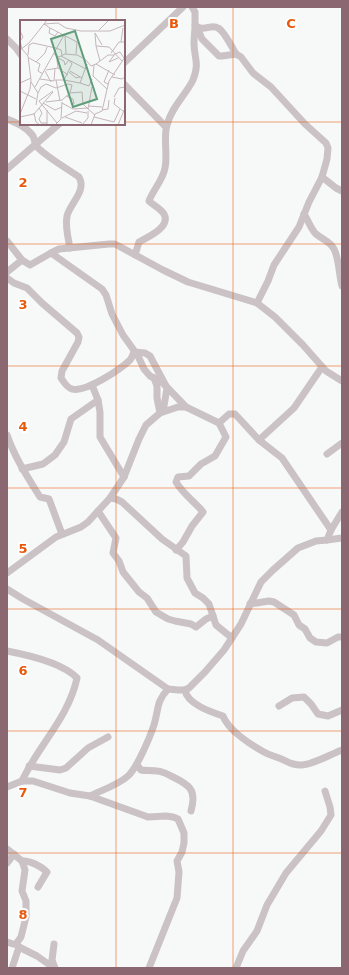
<svg xmlns="http://www.w3.org/2000/svg" width="349" height="975" font-family="'DejaVu Sans',sans-serif">
<style>
.lines{fill:none;stroke-linecap:round;stroke-linejoin:round}
.minor{stroke:#cbc2c5;stroke-width:7}
.grid{fill:none;stroke:#e8590c;stroke-width:1;stroke-opacity:0.55}
.inset-road{fill:none;stroke:#c4b6bb;stroke-width:1}
.view{fill:#619d7b;fill-opacity:0.15;stroke:#619d7b;stroke-width:2}
.inset-edge{fill:none;stroke:#8a6771;stroke-width:2}
.grid-label{font-size:13px;text-anchor:middle;font-weight:bold;fill:#e8590c;stroke:#fff;stroke-width:4;stroke-linejoin:round;paint-order:stroke}
</style>
<rect width="100%" height="100%" fill="#f7f9f9"/>
<g class="lines">
<g class="minor">
<path d="M192,7L195,12V25C204,33 211,23 218,28C224,31 232,47 236,54L241,57L253,73L271,87L305,124L326,143L328,148L327,159L322,177L309,202L299,227L274,265L268,281L257,303"/>
<polyline points="197,27 202,39 219,56 222,56 236,54"/>
<polyline points="7,39 16,48 21,55"/>
<polyline points="124,63 183,7"/>
<polyline points="124,84 166,127"/>
<path d="M7,119C16,123 27,127 33,136C35,140 34,144 38,148C50,159 66,168 79,177C87,191 70,203 67,216C65,226 68,238 70,248"/>
<polyline points="7,169 59,124"/>
<polyline points="322,177 336,188 342,191"/>
<path d="M304,214C308,220 310,227 315,233C321,239 330,241 334,249C339,258 339,275 342,286"/>
<polyline points="7,241 22,260 30,265 51,253 59,249 109,244 115,244 163,270 188,282 257,303 275,317 303,345 326,371 342,381"/>
<polyline points="51,253 102,289 106,295 112,314 123,335 138,356 144,369 150,376 162,382 186,407 219,423 229,414 235,414 259,440 282,458 331,530"/>
<path d="M135,255L139,242C148,237 171,227 164,214C161,209 153,205 149,201C153,190 163,180 165,168C168,154 163,138 167,125C172,106 185,96 193,80C200,62 194,59 194,43C194,37 195,31 195,25"/>
<polyline points="7,272 22,260"/>
<path d="M7,278L14,283L27,288L42,303L77,333L79,337L78,342L62,371L61,378C64,382 67,388 72,389C85,393 121,369 130,360C132,358 133,354 134,352L145,353L150,356L167,388L164,406L160,413L146,425L139,439L124,477L110,498L88,522L81,527L56,537L7,573"/>
<polyline points="154,378 157,386 157,398 160,413 178,407 186,407"/>
<polyline points="92,385 98,400 100,412 100,437 124,477"/>
<path d="M7,435C15,458 27,476 40,497L49,499L62,534"/>
<polyline points="259,440 294,408 322,367"/>
<polyline points="327,454 342,443"/>
<polyline points="22,469 43,464 55,455 64,442 71,419 98,400"/>
<polyline points="110,498 116,499 122,502 162,539 186,556 187,578 195,593 203,598 209,604 216,625 232,638"/>
<polyline points="98,511 116,538 113,553 119,561 123,572 139,592 147,598 156,612 168,619 175,621 191,624 196,627 206,619 213,616"/>
<polyline points="327,540 342,538"/>
<path d="M176,550L183,542L192,526L203,512C195,502 183,494 176,482L178,477L189,476L201,464L215,456L226,437L219,423"/>
<polyline points="7,589 23,599 98,640 168,689 178,690 185,690 189,688 205,672 224,650 241,624 261,582 273,570 298,548 316,541 327,540 331,530 342,512"/>
<polyline points="250,604 269,601 274,602 294,615 299,625 305,629 310,638 316,642 327,643 338,637 342,637"/>
<path d="M7,651C28,655 63,663 77,678C69,717 38,746 22,781"/>
<path d="M185,690C187,704 211,712 223,716C228,730 251,745 264,752C269,755 274,756 279,758C287,761 292,766 302,765C312,765 331,754 342,750"/>
<polyline points="279,706 292,698 304,697 311,704 318,714 328,716 342,710"/>
<path d="M137,765L141,770C146,771 152,770 157,771C162,771 167,774 171,776C190,785 197,790 191,811"/>
<polyline points="29,766 60,770 66,768 88,748 108,737"/>
<polyline points="7,787 22,781 33,781 70,793 90,796 148,817 166,816 173,817 178,819 184,833 184,843 182,852 177,861 179,872 177,898 149,968"/>
<path d="M90,796C102,790 118,785 128,776C137,768 150,737 154,725C159,708 156,702 168,689"/>
<polyline points="7,849 22,861 25,870 22,891 26,901 26,917 21,937 16,944 13,944 7,942"/>
<path d="M22,861C30,860 42,867 47,872L38,887"/>
<polyline points="7,863 14,854"/>
<polyline points="16,944 19,947 37,956 54,968"/>
<polyline points="54,944 52,960 55,968"/>
<polyline points="12,968 19,947"/>
<polyline points="236,968 243,951 257,931 267,905 286,873 321,831 331,815 330,807 325,791"/>
</g>
</g>
<path class="grid" d="M116,7V21M233,7V968M7,122H21M124,122H342M116,124V968M7,244H342M7,366H342M7,488H342M7,609H342M7,731H342M7,853H342"/>
<g transform="translate(20 20)">
<rect width="105" height="105" fill="#f7f9f9"/>
<path class="inset-road" d="M27,0L24,4L30,8L29,13L35,16L38,12M30,8L57,22L56,34M79,10L89,0M0,11L3,17L0,21L2,29M75,13L76,26L89,27L102,41M75,13L82,25M45,16L46,34M101,22L103,8M76,26L80,41M0,30L9,23L24,4L38,3L46,8L61,11H90L105,5M91,33L99,22H105M34,34L39,37L45,34L57,35L65,39L71,46L76,44L95,55M95,34L89,42L98,38M95,34L100,32L104,38M8,35L9,25L13,23L36,28L41,30L42,35M41,36L66,49M9,38L20,44L18,51L23,54M16,42L25,33L27,27M76,44L88,35H94M74,45L73,56L87,69M38,48L48,55M26,50L38,48L37,40M25,51L31,62M50,51L62,58M49,52L56,58L60,57M92,57L102,59L105,57M20,59L34,61L35,48M35,60H44L52,44L49,40L45,45L44,41L38,38M36,60L40,81M44,60L60,63L67,44M11,62L18,73L16,85M0,63L11,58M60,63L69,66L72,59M88,64L84,62L89,50M15,67L44,15M72,67L68,89L75,95M0,71L16,79M18,73L21,67L26,64L36,68L48,64L52,65L50,73M46,76L53,79L54,84H51M94,77L99,68L105,67M95,78L94,84L103,91M19,81L37,103M19,81L33,71M26,82L42,80L50,73L62,72L63,84L68,89M23,83L35,90L42,87M42,83L53,89L68,88M69,86L82,87M19,88L22,93L19,99L21,103H27M27,90V104M82,90L88,89L89,80M14,93L16,102L20,105M0,94L10,69L11,60L8,36L2,29M0,97L14,94L33,72M45,97L62,103M74,97L94,102L100,89M42,98L56,91L67,93M35,105L41,99L42,82M62,105L68,98V91M71,105L75,94L82,91L89,61L105,37M98,105L105,88"/>
<path class="view" d="M55,11L77,79L53,87L31,19Z"/>
<rect width="105" height="105" class="inset-edge"/>
</g>
<g class="grid-label">
<text x="174" y="28">B</text>
<text x="291" y="28">C</text>
<text x="23" y="187">2</text>
<text x="23" y="309">3</text>
<text x="23" y="431">4</text>
<text x="23" y="553">5</text>
<text x="23" y="675">6</text>
<text x="23" y="797">7</text>
<text x="23" y="919">8</text>
</g>
<rect width="349" height="975" fill="none" stroke="#8a6771" stroke-width="16"/>
</svg>
